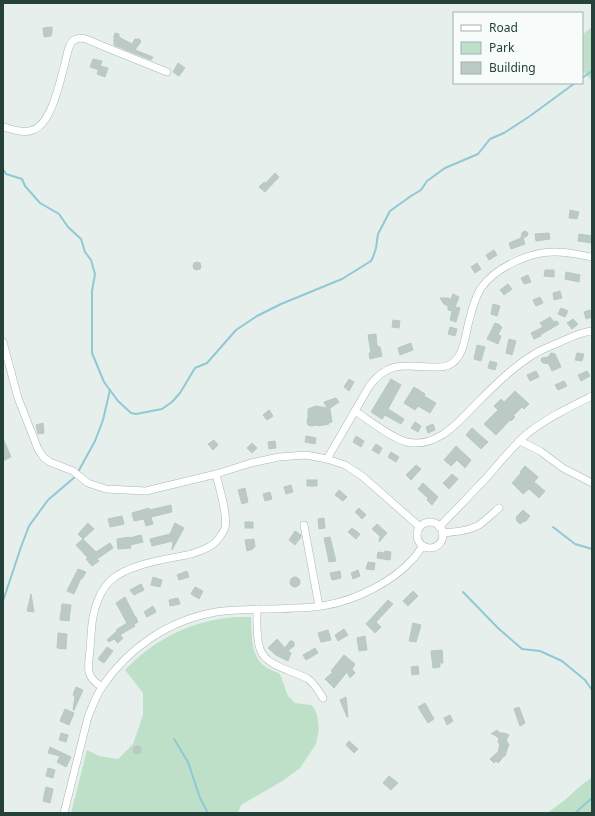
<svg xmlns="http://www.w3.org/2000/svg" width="595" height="816" font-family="'Noto Sans',sans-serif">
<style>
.green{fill:#bfe0c8}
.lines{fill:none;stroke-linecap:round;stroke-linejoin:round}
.stream{stroke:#8ec9d4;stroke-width:2}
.building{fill:#bbcac4;stroke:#b8c9c2}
.minor-casing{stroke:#a8b8b2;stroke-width:8}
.minor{stroke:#fff;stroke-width:7}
</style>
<rect width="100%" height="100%" fill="#e6efeb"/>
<g class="green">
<polygon points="592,27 592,81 582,70 582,35"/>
<path d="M235,617H251C252,632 250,654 263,665C268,669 275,671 280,674L288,696L295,703L311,705L314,708L317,715L319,729L316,744L300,768L284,780L241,805L238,813H71L87,750L99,756L118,759L133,744L143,715V693L125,670C156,638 191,621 235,617Z"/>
<polygon points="592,777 592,813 547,813 565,800 578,788"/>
</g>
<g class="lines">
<g class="stream">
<polyline points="582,78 592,71"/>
<polyline points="3,169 6,174 22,179 25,186 40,203 59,214 68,227 81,239 85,252 91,260 95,274 92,291 92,353 104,382 118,401 131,413 136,414 162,409 172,402 180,393 195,368 207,363 236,330 257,316 281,304 342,279 371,261 373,257 376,248 378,234 390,211 411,196 421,190 427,181 445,168 478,154 490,139 504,133 530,116 575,83"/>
<polyline points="78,472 95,441 103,420 110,390"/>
<polyline points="553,527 575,544 592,549"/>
<polyline points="463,592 498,628 522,649 540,651 562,661 585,680 592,690"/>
<polyline points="3,601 21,547 29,526 48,500 76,476"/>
<polyline points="174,739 188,762 200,798 208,813"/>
<polyline points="575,813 592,798"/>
</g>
</g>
<g class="building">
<polygon points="52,27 52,32 51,36 44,37 43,28"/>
<polygon points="115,33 119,34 119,37 132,44 135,39 139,39 141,41 140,43 135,50 153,57 151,60 114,45 114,36"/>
<polygon points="93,59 102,61 99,70 90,67"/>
<polygon points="178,63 185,68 179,76 173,72"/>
<polygon points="100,66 108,68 105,77 97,74"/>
<polygon points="275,173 279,177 265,192 259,187 264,182 266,183"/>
<polygon points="570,210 579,212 577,219 569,218"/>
<polygon points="524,231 527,232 528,234 527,236 523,238 525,244 511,249 509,243 521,238 522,233"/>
<polygon points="549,233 550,239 536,241 535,234"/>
<polygon points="579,234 592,236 592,243 578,241"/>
<polygon points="494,250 497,255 489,260 486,255"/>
<circle cx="197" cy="266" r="4"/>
<polygon points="477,263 481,269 475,273 471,267"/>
<polygon points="545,270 554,270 554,277 544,276"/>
<polygon points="566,272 580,275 579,282 565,279"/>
<polygon points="528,275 531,282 524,284 521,278"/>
<polygon points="508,284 512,289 504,295 500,290"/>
<polygon points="560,291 562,298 554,300 553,293"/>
<polygon points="453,294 459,297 455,307 460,308 456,322 450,320 452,311 448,310 448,306 444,304 440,298 447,298 451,299"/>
<polygon points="540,297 543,303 536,306 533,300"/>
<polygon points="493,304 500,306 497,316 491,314"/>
<polygon points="561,308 568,311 565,317 558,314"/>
<polygon points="590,310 592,317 586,319 584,312"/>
<polygon points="550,317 554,322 557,321 559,324 540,335 541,336 534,339 531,333 543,327 540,323"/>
<polygon points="573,319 578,324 572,329 567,323"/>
<polygon points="393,320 400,321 399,328 392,327"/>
<polygon points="495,323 500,325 500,326 502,327 498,335 501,336 498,344 487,339"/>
<polygon points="450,327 457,329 455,336 448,334"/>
<polygon points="376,334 377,346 380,347 382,356 370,359 369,353 371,353 368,335"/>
<polygon points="509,339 516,341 512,355 506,353"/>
<polygon points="411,343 413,350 400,355 398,348"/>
<polygon points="477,345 485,347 481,361 474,359"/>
<polygon points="551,353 552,353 555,354 561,367 552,371 549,364 543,363 541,361 542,358 548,357"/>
<polygon points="577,353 584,354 582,361 575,360"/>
<polygon points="490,361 497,363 495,370 488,368"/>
<polygon points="536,371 539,377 530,381 527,375"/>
<polygon points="587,371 590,376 581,381 578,375"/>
<polygon points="349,379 354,382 349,391 344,387"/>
<polygon points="391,379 401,385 388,409 404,419 401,424 385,415 382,419 371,412"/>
<polygon points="564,381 567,386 558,390 555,385"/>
<polygon points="414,387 425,394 424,396 436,403 430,413 418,406 415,410 404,403"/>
<polygon points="515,391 529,404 524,409 522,407 513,416 515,417 511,421 510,420 496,435 484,424 498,410 494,406 501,399 504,402"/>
<polygon points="336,398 339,402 329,409 330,409 332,422 328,423 329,424 318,426 318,425 311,426 308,425 307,422 308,417 308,409 316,406 327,408 324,402"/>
<polygon points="269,410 273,416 267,420 263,415"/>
<polygon points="415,422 421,426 418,432 411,428"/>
<polygon points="43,423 44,433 38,434 36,425"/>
<polygon points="433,424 435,430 428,433 426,427"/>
<polygon points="472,428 488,442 481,449 466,435"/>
<polygon points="306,436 316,438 315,444 305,442"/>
<polygon points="356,436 364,441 361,447 353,442"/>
<polygon points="3,438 11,457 3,461"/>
<polygon points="214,440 218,445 213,450 208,444"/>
<polygon points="275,441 276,448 269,449 268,442"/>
<polygon points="252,443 257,448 252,453 247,448"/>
<polygon points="376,444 382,448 379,454 372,450"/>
<polygon points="456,446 471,460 465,468 457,460 451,466 444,460"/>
<polygon points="391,452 399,457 396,462 388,457"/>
<polygon points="416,465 421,469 411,480 406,475"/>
<polygon points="525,466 538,477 534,482 545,491 539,498 529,489 523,494 512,483 521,473 520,472"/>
<polygon points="452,474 458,479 449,489 443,483"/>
<rect x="307" y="480" width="10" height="6"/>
<polygon points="423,483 438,497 432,505 427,500 428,498 418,489"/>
<polygon points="291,485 293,492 286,494 284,487"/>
<polygon points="245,488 248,502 242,504 238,490"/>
<polygon points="339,490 347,497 343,501 335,495"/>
<polygon points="270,492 272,499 265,501 263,494"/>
<polygon points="171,505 172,512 151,517 153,524 146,526 144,519 134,521 132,513 149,508 149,510"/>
<polygon points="359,508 366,515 362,519 355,512"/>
<polygon points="523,510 530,516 525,522 524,521 520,524 516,520 517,518 516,517"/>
<polygon points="122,516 124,524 110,527 108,519"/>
<polygon points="324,518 325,528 319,529 318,519"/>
<rect x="245" y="522" width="8" height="6"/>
<polygon points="88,523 94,529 83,539 78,534"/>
<polygon points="175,523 184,528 172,550 173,541 152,546 150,539 170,534"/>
<polygon points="377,524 387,533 379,542 380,536 372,529"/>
<polygon points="352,528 360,534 356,539 348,532"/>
<polygon points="295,531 301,535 301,537 295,545 289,540"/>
<polygon points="141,535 143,542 130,545 131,548 118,549 117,539 129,537 129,538"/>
<polygon points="330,537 336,561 329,562 324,538"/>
<polygon points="83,539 96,552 110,543 113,548 97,559 99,561 92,566 86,559 88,558 76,545"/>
<polygon points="254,539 255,547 253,547 253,549 247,551 245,540"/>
<polygon points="385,551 391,552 390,560 377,558 378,552 384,553"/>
<polygon points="368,562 375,563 374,570 366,569"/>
<polygon points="78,569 86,572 82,579 81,578 74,594 67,591"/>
<polygon points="358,570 360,576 353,579 351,573"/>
<polygon points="187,571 189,577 179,580 177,575"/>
<polygon points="340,571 341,578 332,580 330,573"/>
<circle cx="295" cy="582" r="5"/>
<polygon points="153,577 162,580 160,587 151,585"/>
<polygon points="141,584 144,590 134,595 130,590"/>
<polygon points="195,587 203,591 199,599 191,594"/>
<polygon points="413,591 418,596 408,606 403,601"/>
<polygon points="31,594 34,612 27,611"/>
<polygon points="125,597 135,617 136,617 138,622 134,624 135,626 120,635 123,638 118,643 114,639 109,642 107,640 118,630 116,630 127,623 116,603"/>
<polygon points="178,598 180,604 170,606 169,600"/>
<polygon points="388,600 393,604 376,622 381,627 375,633 366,624"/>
<polygon points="62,604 71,605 69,621 60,620"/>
<polygon points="153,606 156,612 147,617 144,612"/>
<polygon points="413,623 421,625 416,642 409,641"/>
<polygon points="344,629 348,635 338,641 335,635"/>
<polygon points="328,630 331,640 321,642 318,633"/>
<polygon points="58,633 67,634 66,649 57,648"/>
<polygon points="365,636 367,650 359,651 357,638"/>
<polygon points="277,639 285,648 290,641 293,641 294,643 294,646 288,651 291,653 288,661 276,655 268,648"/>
<polygon points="107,647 113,651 104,663 98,659"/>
<polygon points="315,648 318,653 306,660 303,655"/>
<polygon points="442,650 443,663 440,663 440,667 433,668 431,651"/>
<polygon points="344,655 355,664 352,669 355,673 350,678 347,672 334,688 325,679 333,672 331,671"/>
<polygon points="418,666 419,674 412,675 411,667"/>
<polygon points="76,687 83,690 74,710 73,710 75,696 73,695"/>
<polygon points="346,697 348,717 347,717 340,700"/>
<polygon points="425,703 434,719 428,723 418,707"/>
<polygon points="519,707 525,723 520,726 514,709"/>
<polygon points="65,709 74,713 69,725 60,721"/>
<polygon points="450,715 453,721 447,725 444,718"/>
<polygon points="497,730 500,733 504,733 509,735 506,740 508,742 507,743 506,742 505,743 509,744 505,756 504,756 498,763 496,761 494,763 490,759 498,752 500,743 498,743 499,738 491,733 494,733 494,732"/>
<polygon points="61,733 68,735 66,742 59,740"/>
<polygon points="349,741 358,749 354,753 346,745"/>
<circle cx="137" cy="750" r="4"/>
<polygon points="50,747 71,757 66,767 57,762 60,756 48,753"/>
<polygon points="48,768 55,770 53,778 46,776"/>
<polygon points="389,776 398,783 391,790 383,783"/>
<polygon points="46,787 53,789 50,803 43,801"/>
</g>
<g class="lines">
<g class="minor-casing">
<g id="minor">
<path d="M3,127C12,129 24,134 33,130C52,123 60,81 65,63C67,56 68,44 74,40C78,38 83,38 86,39L105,47L167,72"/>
<polyline points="3,342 18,398 38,449 44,458 50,462 73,471 88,483 106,489 146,491 216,474 251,463 279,457 306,455 327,459 345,465 362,476 420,527"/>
<path d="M355,411C369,420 391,438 407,442C419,445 432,441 442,435C454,428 468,412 478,402C496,384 514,366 536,353C543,349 551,346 558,343C569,338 580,332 592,331"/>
<polyline points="520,441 540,451 563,468 592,483"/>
<path d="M327,459L370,385C389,361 403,366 431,367C436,367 443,368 449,365C463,359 465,338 468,325C471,313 474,299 481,288C496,267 531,251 556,252C568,252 580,255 592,257"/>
<circle cx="430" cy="535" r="13"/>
<polyline points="304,525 319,606"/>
<path d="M439,527C456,510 472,493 488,476C501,461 513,446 528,433C547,418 570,407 592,396"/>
<path d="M442,533C455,532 468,531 479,525C486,520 492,514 499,508"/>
<path d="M257,609C257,621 256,638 260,649C266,667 293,670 308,679C315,684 319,692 323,698"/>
<path d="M102,687C85,676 88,669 90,650C91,639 91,628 93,617C95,605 101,590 110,581C126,565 165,559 187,555C198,552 212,548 219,538C221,535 224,531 225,528C228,514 219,488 216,474"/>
<path d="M64,813L88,717C92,707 96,696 102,687C128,648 169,620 216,612C242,608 268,610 294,608C305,608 317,607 327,605C356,600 392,582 412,560C416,556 419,551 423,546"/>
</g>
</g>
<use href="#minor" class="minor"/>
</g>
<rect width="595" height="816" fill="none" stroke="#24423a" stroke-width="8"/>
<rect x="453" y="12" width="130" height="72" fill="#f7fbf9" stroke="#a3b1ad"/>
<rect x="461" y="25" width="20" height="6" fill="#ffffff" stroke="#a3b1ad"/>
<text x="489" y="32" font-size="12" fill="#24423a">Road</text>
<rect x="461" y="42" width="20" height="12" fill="#bfe0c8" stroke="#a3b1ad"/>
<text x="489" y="52" font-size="12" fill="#24423a">Park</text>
<rect x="461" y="62" width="20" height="12" fill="#bbcac4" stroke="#a3b1ad"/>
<text x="489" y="72" font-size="12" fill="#24423a">Building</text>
</svg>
